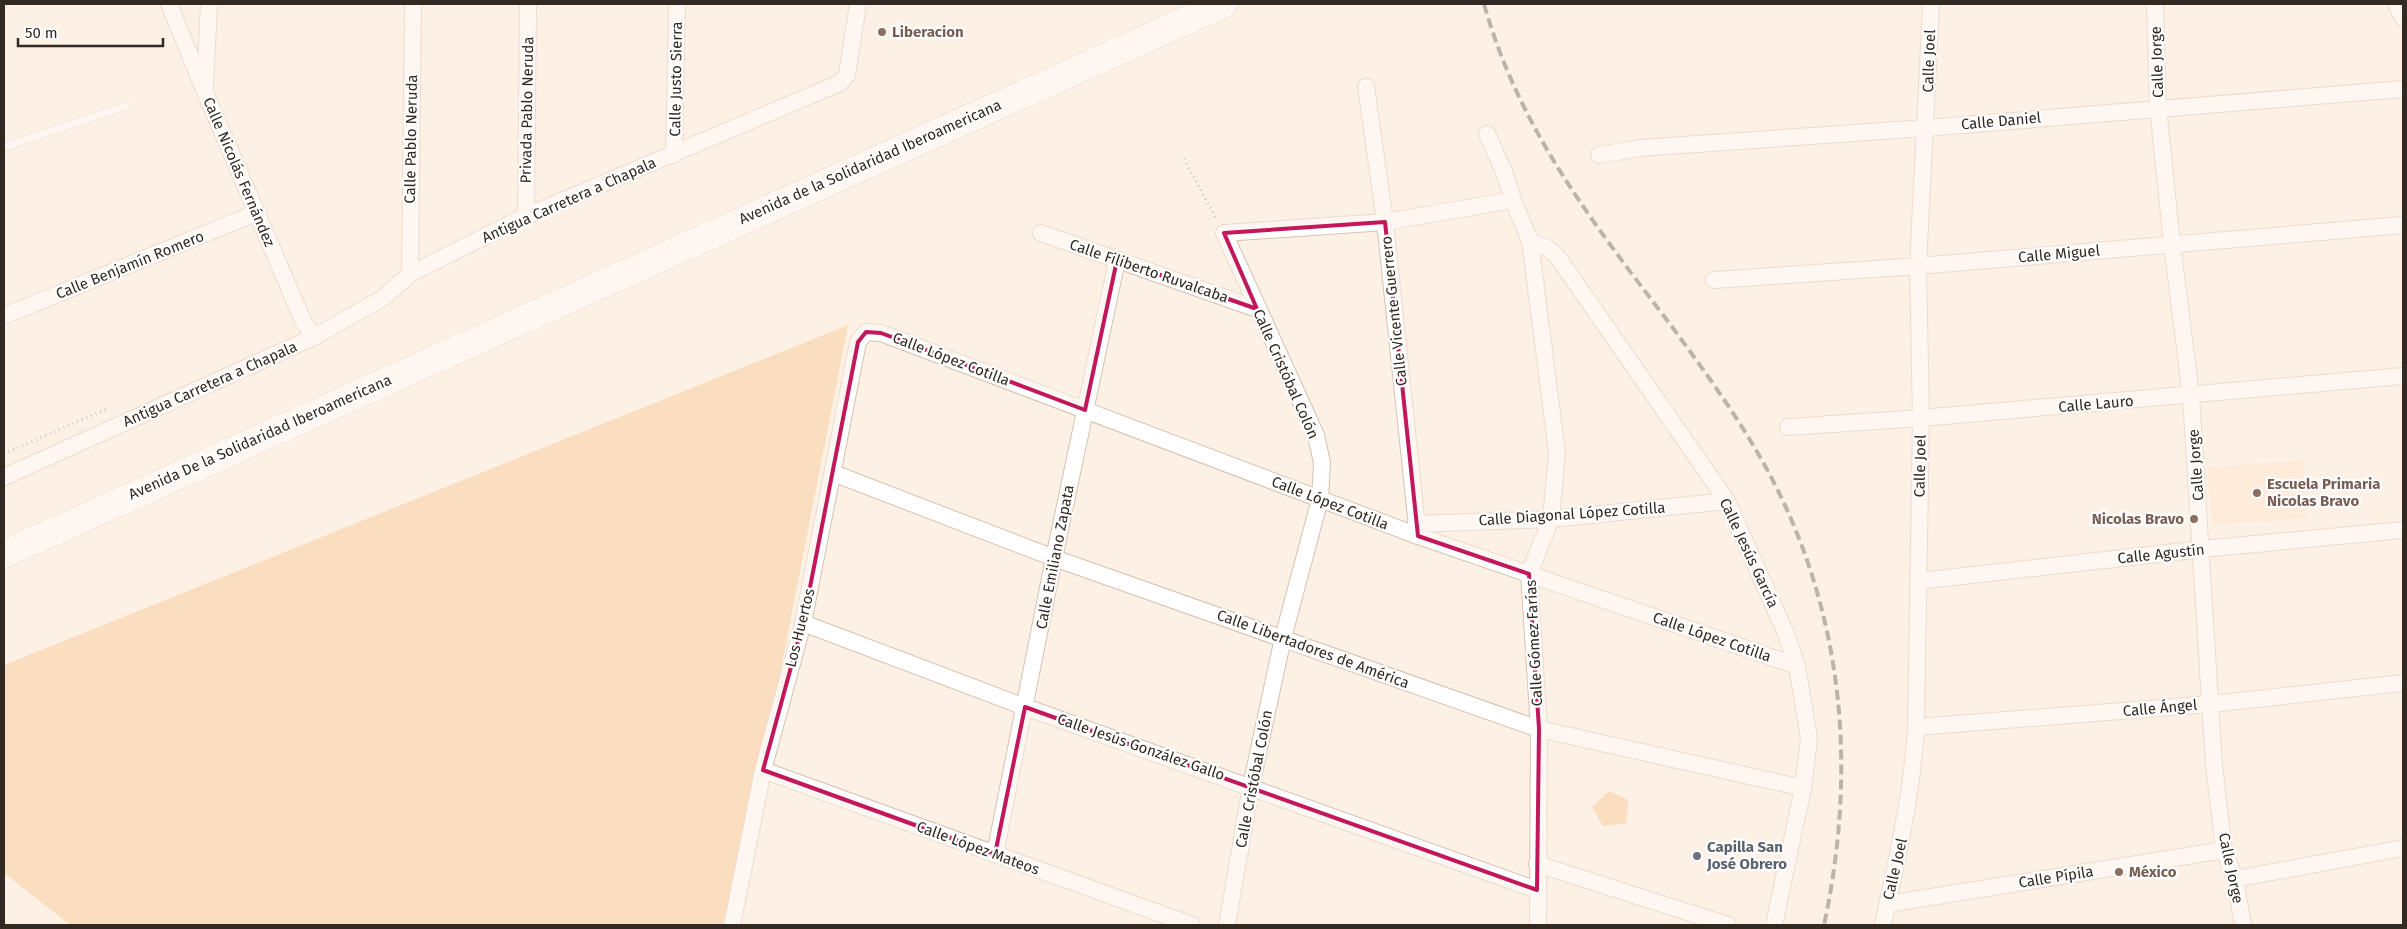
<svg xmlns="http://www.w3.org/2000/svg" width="2407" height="929" font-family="'Fira Sans',sans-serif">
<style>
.built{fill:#fee4ca}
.green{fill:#f9c691}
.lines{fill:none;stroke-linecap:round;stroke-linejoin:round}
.lane-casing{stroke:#d6c2af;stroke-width:9}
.street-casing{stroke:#d6c2af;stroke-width:18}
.highway-casing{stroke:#d6c2af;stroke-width:29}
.path{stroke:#9d9389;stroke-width:3;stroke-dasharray:1 4;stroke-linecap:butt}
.lane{stroke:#fff;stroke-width:8}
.street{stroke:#fff;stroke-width:16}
.highway{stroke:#fff;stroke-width:28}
.rail{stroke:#726960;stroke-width:4;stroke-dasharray:10 5;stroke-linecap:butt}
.marked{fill:none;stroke:#c2185b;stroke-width:4;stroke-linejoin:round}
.education-dot{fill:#8d6e63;stroke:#fff;stroke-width:2}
.worship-dot{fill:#6b7280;stroke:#fff;stroke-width:2}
.labels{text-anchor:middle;stroke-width:4.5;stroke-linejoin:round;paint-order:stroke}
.education-label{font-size:15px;font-weight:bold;fill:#785e54;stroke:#fff;text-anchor:start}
.street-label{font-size:15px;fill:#322a22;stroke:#fff}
.worship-label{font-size:15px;font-weight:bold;fill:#5b616d;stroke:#fff;text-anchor:start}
</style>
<rect width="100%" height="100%" fill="#fdf1e5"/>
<polygon class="built" points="2303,460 2307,518 2212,525 2207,467"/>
<g class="green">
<polygon points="848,325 731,925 70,925 4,873 4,665"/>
<polygon points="1609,791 1628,800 1626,823 1603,826 1592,807"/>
</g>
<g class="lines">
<g class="lane-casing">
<polyline id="lane" points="4,147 126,106"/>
</g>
<g class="street-casing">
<g id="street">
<polyline points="169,4 205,92 304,323 314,337"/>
<polyline points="2155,4 2158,107 2172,244 2191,396 2214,766 2224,850 2235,879 2243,925"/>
<polyline points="2396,4 2403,18"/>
<polyline points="1366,87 1385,222 1418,536"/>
<polyline points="205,88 209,4"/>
<polyline points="1487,134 1505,174 1513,200 1530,241 1557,453 1551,519 1529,574 1539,729 1538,925"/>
<polyline points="674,155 677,4"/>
<polyline points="1599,155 1640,148 1926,128 2403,89"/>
<polyline points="526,216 528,4"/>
<polyline points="1041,233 1257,309"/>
<polyline points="1530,241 1547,248 1557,256 1727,501 1787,636 1797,666 1809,738 1803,788 1774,925"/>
<polyline points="410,274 413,4"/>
<polyline points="1714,280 1918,266 2403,225"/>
<polyline points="4,316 256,213"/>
<polyline points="1788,427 1921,418 2403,376"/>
<polyline points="833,473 1054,558 1539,729 1803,788"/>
<polyline points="4,477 314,337 383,298 410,274 526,216 840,83 847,75 858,4"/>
<polyline points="1416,524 1551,519 1727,501"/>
<polyline points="1919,581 2202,549 2403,530"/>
<polyline points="803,623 1025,707 1537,890"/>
<polyline points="1916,727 2211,704 2403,683"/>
<polyline points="763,770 1192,925"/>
<polyline points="995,854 1054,558 1117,260"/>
<polyline points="1537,864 1728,925"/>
<polyline points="2235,879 2403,848"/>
<polyline points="1887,904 2224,850"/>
<polyline points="732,925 763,770 803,623 858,342 866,332 881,333 1418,536 1797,666"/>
<polyline points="1227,925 1251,786 1283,638 1320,499 1322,463 1316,435 1224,233 1385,222 1513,200"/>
<path d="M1883,925C1897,859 1912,795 1916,727L1921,418L1918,266L1931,4"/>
</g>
</g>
<g class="highway-casing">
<polyline id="highway" points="4,554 1223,4"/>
</g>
<g class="path">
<polyline points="1184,159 1216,218"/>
<polyline points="4,454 109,408"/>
</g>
<use href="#lane" class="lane"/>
<use href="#street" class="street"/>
<use href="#highway" class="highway"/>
<path class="rail" d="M1484,4C1519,129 1593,223 1670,324C1711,380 1753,437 1783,501C1846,636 1855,780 1824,925"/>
</g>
<path d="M0 0H2407V929H0ZM1385,222L1418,536L1529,574L1539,729L1537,890L1025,707L995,854L763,770L803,623L858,342L866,332L881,333L1085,410L1117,260L1257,309L1224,233Z" fill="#fdf1e5" fill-opacity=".55" fill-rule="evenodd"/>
<path class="marked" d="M1385,222L1418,536L1529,574L1539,729L1537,890L1025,707L995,854L763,770L803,623L858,342L866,332L881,333L1085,410L1117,260L1257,309L1224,233Z"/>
<g class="education-dot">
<circle cx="882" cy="32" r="5"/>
<circle cx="2257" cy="493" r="5"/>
<circle cx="2194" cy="519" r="5"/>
<circle cx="2119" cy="872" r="5"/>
</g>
<circle class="worship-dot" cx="1697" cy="856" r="5"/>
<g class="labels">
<g class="education-label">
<text x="892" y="37">Liberacion</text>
<text x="2267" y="489">Escuela Primaria<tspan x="2267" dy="17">Nicolas Bravo</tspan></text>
<text x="2184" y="524" text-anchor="end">Nicolas Bravo</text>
<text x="2129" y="877">México</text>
</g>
<g class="street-label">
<text transform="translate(1929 61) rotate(-88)" y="5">Calle Joel</text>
<text transform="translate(2157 62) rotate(-92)" y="5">Calle Jorge</text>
<text transform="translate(676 79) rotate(-89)" y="5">Calle Justo Sierra</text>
<text transform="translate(527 110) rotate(-89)" y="5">Privada Pablo Neruda</text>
<text transform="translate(2001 121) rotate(-5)" y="5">Calle Daniel</text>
<text transform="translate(411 139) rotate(-89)" y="5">Calle Pablo Neruda</text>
<text transform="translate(870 162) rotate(-24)" y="5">Avenida de la Solidaridad Iberoamericana</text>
<text transform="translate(239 172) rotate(67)" y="5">Calle Nicolás Fernández</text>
<text transform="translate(569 200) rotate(-24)" y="5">Antigua Carretera a Chapala</text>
<text transform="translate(2059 254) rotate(-5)" y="5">Calle Miguel</text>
<text transform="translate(130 265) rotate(-22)" y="5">Calle Benjamín Romero</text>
<text transform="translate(1149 271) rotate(19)" y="5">Calle Filiberto Ruvalcaba</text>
<text transform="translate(1394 311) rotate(-96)" y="5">Calle Vicente Guerrero</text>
<text transform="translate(951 359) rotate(21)" y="5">Calle López Cotilla</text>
<text transform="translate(1286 374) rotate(66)" y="5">Calle Cristóbal Colón</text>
<text transform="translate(210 384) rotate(-24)" y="5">Antigua Carretera a Chapala</text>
<text transform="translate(2096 404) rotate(-5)" y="5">Calle Lauro</text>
<text transform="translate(260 437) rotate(-24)" y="5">Avenida De la Solidaridad Iberoamericana</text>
<text transform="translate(2196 465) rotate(-94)" y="5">Calle Jorge</text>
<text transform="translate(1920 466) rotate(-89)" y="5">Calle Joel</text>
<text transform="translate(1330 503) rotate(21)" y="5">Calle López Cotilla</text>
<text transform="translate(1572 514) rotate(-4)" y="5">Calle Diagonal López Cotilla</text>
<text transform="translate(1749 553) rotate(65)" y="5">Calle Jesús García</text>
<text transform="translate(2161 554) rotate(-6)" y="5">Calle Agustín</text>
<text transform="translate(1055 557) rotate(-79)" y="5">Calle Emiliano Zapata</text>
<text transform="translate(800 628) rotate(-76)" y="5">Los Huertos</text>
<text transform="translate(1712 637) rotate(19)" y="5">Calle López Cotilla</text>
<text transform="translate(1534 643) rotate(-93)" y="5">Calle Gómez Farías</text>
<text transform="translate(1313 649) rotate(20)" y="5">Calle Libertadores de América</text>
<text transform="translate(2160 708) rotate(-5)" y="5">Calle Ángel</text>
<text transform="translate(1141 747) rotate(19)" y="5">Calle Jesús González Gallo</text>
<text transform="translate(1254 779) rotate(-79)" y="5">Calle Cristóbal Colón</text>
<text transform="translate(978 848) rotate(20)" y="5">Calle López Mateos</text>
<text transform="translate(2231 868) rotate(78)" y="5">Calle Jorge</text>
<text transform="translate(1895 869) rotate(-77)" y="5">Calle Joel</text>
<text transform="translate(2056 877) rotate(-9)" y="5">Calle Pípila</text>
</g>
<g class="worship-label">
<text x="1707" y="852">Capilla San<tspan x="1707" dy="17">José Obrero</tspan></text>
</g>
</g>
<rect width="2407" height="929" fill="none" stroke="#322a22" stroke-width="10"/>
<path d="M18 38v8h145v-8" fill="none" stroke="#322a22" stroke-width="2.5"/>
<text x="25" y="38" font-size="15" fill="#322a22" stroke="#ffffff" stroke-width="4" paint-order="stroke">50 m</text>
</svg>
